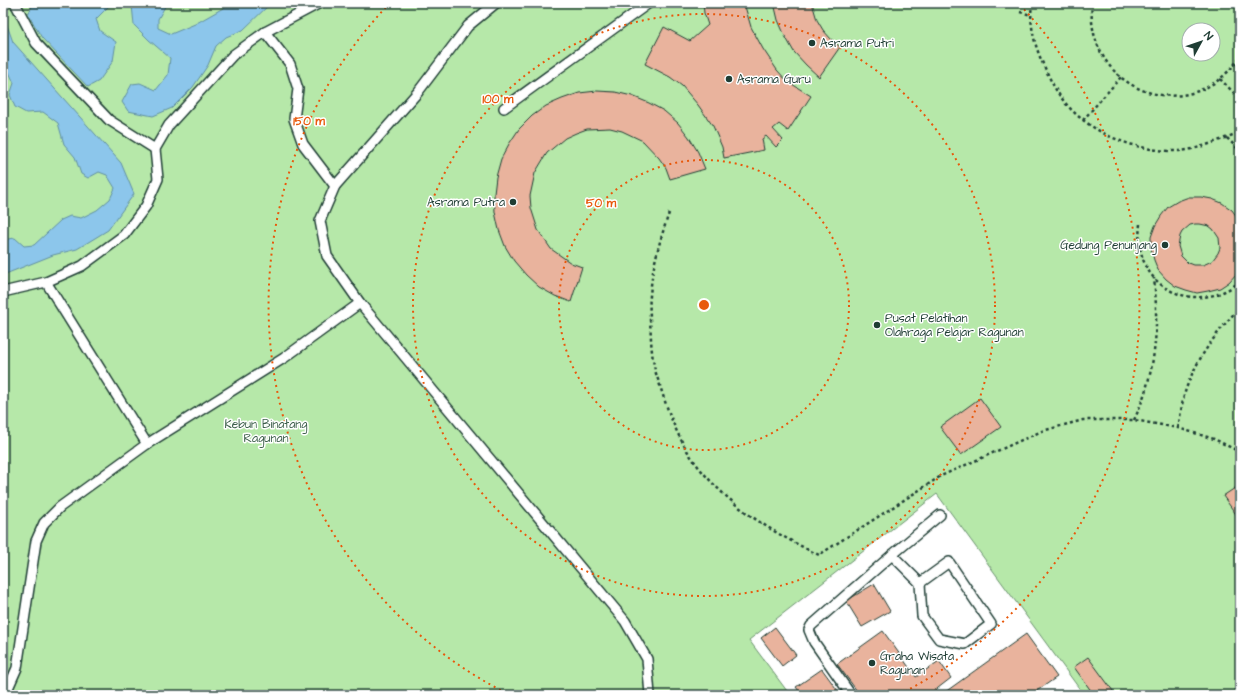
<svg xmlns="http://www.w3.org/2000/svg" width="1243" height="698" font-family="'Architects Daughter',sans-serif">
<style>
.green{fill:#b6e8a9;stroke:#6a926e;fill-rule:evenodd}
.water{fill:#8cc6eb;stroke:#608fa2}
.building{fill:#e9b39d;stroke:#1f3d34;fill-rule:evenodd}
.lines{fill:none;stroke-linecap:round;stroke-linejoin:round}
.service-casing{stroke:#1f3d34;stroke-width:12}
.path{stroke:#1f3d34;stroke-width:2.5;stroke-dasharray:3 3;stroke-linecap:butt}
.service{stroke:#fff;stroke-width:9}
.ring{fill:none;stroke:#e8590c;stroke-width:2;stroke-dasharray:2 4}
.poi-dot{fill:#1f3d34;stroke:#fff;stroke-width:1.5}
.labels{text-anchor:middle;stroke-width:3;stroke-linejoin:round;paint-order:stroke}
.poi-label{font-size:12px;fill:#1f3d34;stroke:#fff;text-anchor:start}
.park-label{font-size:12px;fill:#3d5f4b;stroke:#fff}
.centre{fill:#e8590c;stroke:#fff;stroke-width:2}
.ring-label{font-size:12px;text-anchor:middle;font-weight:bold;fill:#e8590c;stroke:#fff;stroke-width:3;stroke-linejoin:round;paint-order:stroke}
</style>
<rect width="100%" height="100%" fill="#fff"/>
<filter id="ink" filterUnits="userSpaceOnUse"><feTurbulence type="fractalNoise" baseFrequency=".025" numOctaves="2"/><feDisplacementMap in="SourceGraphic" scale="8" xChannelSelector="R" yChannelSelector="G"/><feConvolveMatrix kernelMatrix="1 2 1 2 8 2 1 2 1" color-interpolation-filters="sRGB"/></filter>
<g filter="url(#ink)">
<path class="green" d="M3,3H1240V693L1236,695H1084L937,494L749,640L790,695H3ZM1189,30H1213V54H1189Z"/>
<g class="water">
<polygon points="34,3 112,3 96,19 100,31 116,42 113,61 99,81 88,87 42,38 28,14"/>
<polygon points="130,3 167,3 158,19 158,28 171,34 195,24 232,3 271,3 243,30 226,37 216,46 208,65 193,87 172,108 153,116 128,111 122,102 132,84 140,83 156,90 168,75 170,58 149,40 134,25 132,5"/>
<polygon points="3,14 13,42 121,163 134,194 108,230 77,249 53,255 3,275 3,242 8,239 15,238 24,246 34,245 61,220 70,216 81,218 97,210 110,199 115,188 107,175 99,172 88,178 81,174 75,157 64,144 58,123 43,112 26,113 15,107 10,95 14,83 9,72 3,68"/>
</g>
<g class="building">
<polygon points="703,3 744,3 751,27 763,49 777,70 787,81 811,96 788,131 779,124 773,129 783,140 776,147 766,136 762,139 764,150 724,158 722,147 713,126 698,105 682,86 670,77 645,64 664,27 690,41 708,25 704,13"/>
<polygon points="774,3 812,3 817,20 823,30 831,39 840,47 819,77 806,65 794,52 785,36 778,20"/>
<polygon points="597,91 615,92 632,96 649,103 664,111 678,123 689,137 698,152 705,169 670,179 666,168 659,158 643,141 622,131 610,128 587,129 576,133 565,138 547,153 535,173 530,196 531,208 538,230 551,249 571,263 582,267 571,302 555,296 539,287 526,275 514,261 505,246 499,230 495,212 494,194 496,177 501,159 509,144 519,129 532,116 546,106 562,99 579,93"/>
<path d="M1189,197H1201L1212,199L1222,203L1232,210L1240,221V268L1237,273L1229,282L1220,288L1208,291L1197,293L1186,290L1175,286L1166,279L1158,270L1154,260L1151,248V237L1155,226L1161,216L1168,207L1178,201ZM1195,224H1200L1209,226L1213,229L1219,238L1220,248L1218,253L1212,261L1203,265H1193L1188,263L1181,256L1178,246L1180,236L1182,232L1190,225Z"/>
<polygon points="980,398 1001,427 961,455 940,427"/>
<polygon points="1238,486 1240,489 1240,520 1223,496"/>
<polygon points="874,584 890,611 862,627 846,601"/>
<polygon points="775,627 796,655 782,666 761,638"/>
<polygon points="883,631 916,677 939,661 951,678 929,695 860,695 837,664"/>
<polygon points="1026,634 1057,677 1031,695 941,695"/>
<polygon points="1088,657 1116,695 1094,695 1074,667"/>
<polygon points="822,669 841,695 802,695 796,687"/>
</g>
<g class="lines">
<g class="service-casing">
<g id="service">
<polyline points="15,3 36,43 109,120 155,149"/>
<polyline points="496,3 468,26 418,92 335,186 320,221 327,256 360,303 625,621 647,659 650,695"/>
<polyline points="265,32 290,64 298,89 294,119 303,144 335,186"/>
<polyline points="504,108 649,3"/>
<polyline points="46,282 147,444"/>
<polyline points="3,292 46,282 82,266 124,235 146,206 158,179 155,149 169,125 233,55 265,32 320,3"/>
<polyline points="892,555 920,583 922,616 939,639 965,644 991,624 949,562 920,583"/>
<polyline points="5,695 17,668 36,541 44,523 60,507 147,444 284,358 360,303"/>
<polyline points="851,695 814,642 809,630 811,626 892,555 940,515"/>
</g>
</g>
<g class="path">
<path d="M1032,3C1029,25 1035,48 1045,68C1050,79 1055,90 1063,100C1089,134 1137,152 1179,151C1197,150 1223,139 1240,132"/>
<path d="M1092,3C1084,91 1190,131 1240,57"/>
<polyline points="1020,12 1031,15"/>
<polyline points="1220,79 1240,99"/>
<polyline points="1083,120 1121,77"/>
<polyline points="1227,138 1240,151"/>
<path d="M669,213C660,240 652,267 650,296C649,304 650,312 650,320C651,335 651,351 654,365C655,373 659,381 661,389C670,418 681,446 701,470C732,508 775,534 819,555L941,476L1042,431L1083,420H1134L1178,428L1214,439L1240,452"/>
<path d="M1140,224C1139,234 1139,243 1141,252C1151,298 1207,311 1240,281"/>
<path d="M1134,420C1156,374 1159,328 1154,278"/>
<path d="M1178,428C1181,414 1182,399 1187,386C1199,355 1218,331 1240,307"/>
</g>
<use href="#service" class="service"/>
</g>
</g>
<g class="ring">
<circle cx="704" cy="305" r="145"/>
<circle cx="704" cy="305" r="291"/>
<path d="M506 693A436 436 0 0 1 388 5M1020 5A436 436 0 0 1 902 693"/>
</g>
<g class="poi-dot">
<circle cx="812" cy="43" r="4"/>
<circle cx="729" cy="79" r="4"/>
<circle cx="513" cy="202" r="4"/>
<circle cx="1165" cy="245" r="4"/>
<circle cx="877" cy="325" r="4"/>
<circle cx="872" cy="663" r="4"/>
</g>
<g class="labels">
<g class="poi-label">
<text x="820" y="47">Asrama Putri</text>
<text x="737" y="83">Asrama Guru</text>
<text x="505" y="206" text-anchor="end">Asrama Putra</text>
<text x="1157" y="249" text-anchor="end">Gedung Penunjang</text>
<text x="885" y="322">Pusat Pelatihan<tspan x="885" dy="14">Olahraga Pelajar Ragunan</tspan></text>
<text x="880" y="660">Graha Wisata<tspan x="880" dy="14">Ragunan</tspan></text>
</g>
<g class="park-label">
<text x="266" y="428">Kebun Binatang<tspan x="266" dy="14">Ragunan</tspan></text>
</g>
</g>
<circle cx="704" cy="305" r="6" class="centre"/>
<g class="ring-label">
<text x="498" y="103">100 m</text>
<text x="309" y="125">150 m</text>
<text x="601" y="207">50 m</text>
</g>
<rect width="1243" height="698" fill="none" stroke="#fff" stroke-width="16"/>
<rect x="8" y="8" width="1227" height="682" fill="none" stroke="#1f3d34" stroke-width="1.5" filter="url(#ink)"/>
<g transform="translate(1201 42) rotate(50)"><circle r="19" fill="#ffffff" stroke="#a5b1ae"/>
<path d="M0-3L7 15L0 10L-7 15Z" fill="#1f3d34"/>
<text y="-6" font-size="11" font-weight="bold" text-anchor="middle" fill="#1f3d34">N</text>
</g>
</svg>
